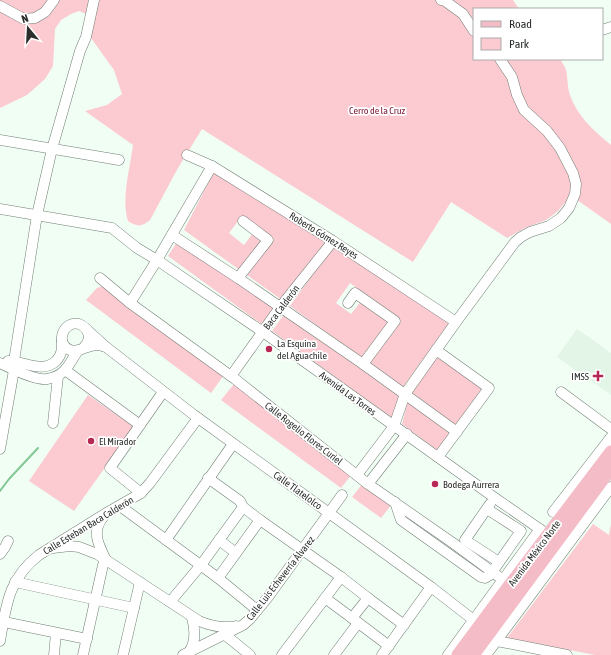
<svg xmlns="http://www.w3.org/2000/svg" width="611" height="655" font-family="'Asap Condensed',sans-serif">
<style>
.built{fill:#e2f5e6}
.green{fill:#fccad1}
.lines{fill:none;stroke-linecap:round;stroke-linejoin:round}
.stream{stroke:#82c794;stroke-width:2}
.minor-casing{stroke:#727d74;stroke-width:11}
.major-casing{stroke:#d9dad9;stroke-width:14}
.minor{stroke:#fff;stroke-width:10}
.major{stroke:#f4bcc7;stroke-width:13}
.poi-dot{fill:#b72754;stroke:#fff;stroke-width:1.5}
.labels{text-anchor:middle;stroke-width:3.5;stroke-linejoin:round;paint-order:stroke}
.park-label{font-size:10px;fill:#81213d;stroke:#fff}
.street-label{font-size:10px;fill:#2a2f2b;stroke:#fff}
.poi-label{font-size:10px;fill:#2a2f2b;stroke:#fff;text-anchor:start}
</style>
<rect width="100%" height="100%" fill="#f1fef4"/>
<polygon class="built" points="577,329 611,353 611,395 557,357"/>
<g class="green">
<path d="M0,0H513L519,9H474V59H560C562,63 565,66 566,70C568,78 567,87 570,95C577,116 594,131 611,145V224L580,202L570,197L557,212L546,220L525,228L507,238L451,202L413,262L202,129L178,168L150,220C142,227 137,227 128,221C121,200 130,168 133,145L85,111L107,105L122,94L114,70L91,38L94,17L79,11L71,14L61,20L55,29L53,66L45,79L27,95L0,108Z"/>
<polygon points="215,170 327,241 282,300 247,275 274,239 242,216 229,233 244,245 253,233 263,240 241,271 184,230"/>
<polygon points="180,237 277,307 263,325 168,256"/>
<polygon points="334,245 449,323 403,387 370,363 401,320 350,283 336,303 351,314 362,300 390,321 362,358 290,306"/>
<polygon points="103,286 224,375 211,393 86,300 97,288"/>
<polygon points="285,313 400,396 393,419 272,331"/>
<polygon points="436,356 483,389 455,427 412,393"/>
<polygon points="234,384 352,474 341,488 221,400"/>
<polygon points="88,395 134,427 74,511 29,481"/>
<polygon points="408,400 450,434 438,451 402,424"/>
<polygon points="363,483 392,504 381,518 352,497"/>
<polygon points="593,524 609,535 611,524 611,655 595,655 507,638"/>
</g>
<g class="lines">
<polyline class="stream" points="0,491 9,479 38,448"/>
<g class="minor-casing">
<g id="minor">
<polyline points="441,0 445,1 463,14 474,31"/>
<polyline points="0,6 24,19 35,18 45,12 54,0"/>
<polyline points="602,30 611,27"/>
<polyline points="0,140 119,160"/>
<polyline points="187,155 212,166 333,241 456,322"/>
<polyline points="0,209 112,228 137,248 157,260 263,332 495,498 554,539"/>
<polyline points="172,235 238,278 363,364 457,432"/>
<polyline points="100,278 130,303 235,379 368,484 453,543 510,585"/>
<polyline points="238,278 268,240 243,221"/>
<polyline points="130,303 157,260 212,166"/>
<polyline points="348,303 355,293 395,321 363,364"/>
<polyline points="85,328 106,347 194,415 431,587 480,625 497,641 567,655"/>
<path d="M84,347C88,343 90,338 88,333C87,329 84,326 79,324C64,320 54,343 70,350C78,353 88,345 97,345C100,345 103,346 106,347"/>
<polyline points="436,350 489,388 438,457"/>
<path d="M8,361C24,361 42,374 56,361C62,355 62,349 62,341"/>
<path d="M0,363C10,368 37,381 47,379C53,378 60,375 64,371C70,365 73,357 78,351"/>
<polyline points="65,370 140,425"/>
<polyline points="231,376 281,306 333,241"/>
<polyline points="561,392 611,429"/>
<polyline points="53,423 58,376"/>
<polyline points="0,449 14,370 14,361 37,215 52,149 80,51 86,37 94,0"/>
<polyline points="357,475 394,426 405,394 456,322 515,242 521,237 530,232 549,226 561,218 569,208 575,194 576,184 573,173 560,148 547,131 524,110 517,95 512,77 500,59"/>
<polyline points="208,478 240,501 243,507 260,520 341,577 368,598"/>
<polyline points="368,484 407,434"/>
<polyline points="141,493 110,468 163,392"/>
<polyline points="395,502 401,520 481,577 485,578 490,575 521,531 487,509"/>
<polyline points="490,504 465,540 499,562"/>
<polyline points="120,506 218,578 257,610"/>
<polyline points="553,512 611,437"/>
<path d="M104,516C91,531 98,544 106,560"/>
<polyline points="166,540 233,444"/>
<polyline points="219,540 236,553"/>
<path d="M53,548L70,546L79,547L97,554L199,621C211,626 223,629 236,626"/>
<polyline points="0,554 5,547 8,541"/>
<polyline points="218,578 260,520"/>
<polyline points="15,582 134,608"/>
<polyline points="325,598 352,618"/>
<polyline points="170,602 201,565 243,507"/>
<polyline points="4,622 87,639"/>
<polyline points="224,634 250,655"/>
<path d="M0,641C6,606 8,579 39,555L108,512L136,496L141,493L150,483L198,418"/>
<polyline points="389,646 352,618 368,598 404,625"/>
<path d="M189,652C196,642 195,629 192,618"/>
<polyline points="54,655 56,633"/>
<polyline points="83,655 103,565 106,560"/>
<polyline points="123,655 140,582"/>
<polyline points="183,655 243,625 250,619 268,597 342,495"/>
<polyline points="282,655 341,577"/>
<polyline points="334,655 358,623"/>
<polyline points="382,655 431,587"/>
<polyline points="448,655 540,529"/>
<polyline points="486,655 611,487"/>
</g>
</g>
<g class="major-casing">
<g id="major">
<polyline points="458,655 510,585 611,452"/>
<polyline points="473,655 611,468"/>
</g>
</g>
<use href="#minor" class="minor"/>
<use href="#major" class="major"/>
</g>
<g class="poi-dot">
<circle cx="269" cy="349" r="4"/>
<path d="M596 370h4v4h4v4h-4v4h-4v-4h-4v-4h4z"/>
<circle cx="91" cy="441" r="4"/>
<circle cx="435" cy="484" r="4"/>
</g>
<g class="labels">
<g class="park-label">
<text x="377" y="114">Cerro de la Cruz</text>
</g>
<g class="street-label">
<text transform="translate(324 235) rotate(32)" y="4">Roberto Gómez Reyes</text>
<text transform="translate(281 307) rotate(-53)" y="4">Baca Calderón</text>
<text transform="translate(348 393) rotate(36)" y="4">Avenida Las Torres</text>
<text transform="translate(304 433) rotate(38)" y="4">Calle Rogelio Flores Curiel</text>
<text transform="translate(298 490) rotate(36)" y="4">Calle Tlatelolco</text>
<text transform="translate(88 525) rotate(-31)" y="4">Calle Esteban Baca Calderón</text>
<text transform="translate(534 553) rotate(-53)" y="4">Avenida México Norte</text>
<text transform="translate(280 578) rotate(-52)" y="4">Calle Luis Echeverría Álvarez</text>
</g>
<g class="poi-label">
<text x="277" y="347">La Esquina<tspan x="277" dy="12">del Aguachile</tspan></text>
<text x="589" y="380" text-anchor="end">IMSS</text>
<text x="99" y="445">El Mirador</text>
<text x="443" y="488">Bodega Aurrera</text>
</g>
</g>
<rect x="473" y="8" width="130" height="52" fill="#ffffff" stroke="#aaacaa"/>
<rect x="481" y="21" width="20" height="6" fill="#f4bcc7" stroke="#aaacaa"/>
<text x="509" y="28" font-size="12" fill="#2a2f2b">Road</text>
<rect x="481" y="38" width="20" height="12" fill="#fccad1" stroke="#aaacaa"/>
<text x="509" y="48" font-size="12" fill="#2a2f2b">Park</text>
<g transform="translate(28 28) rotate(342)" stroke="#ffffff" stroke-width="3" paint-order="stroke">
<path d="M0-3L7 15L0 10L-7 15Z" fill="#2a2f2b"/>
<text y="-6" font-size="11" font-weight="bold" text-anchor="middle" fill="#2a2f2b">N</text>
</g>
</svg>
